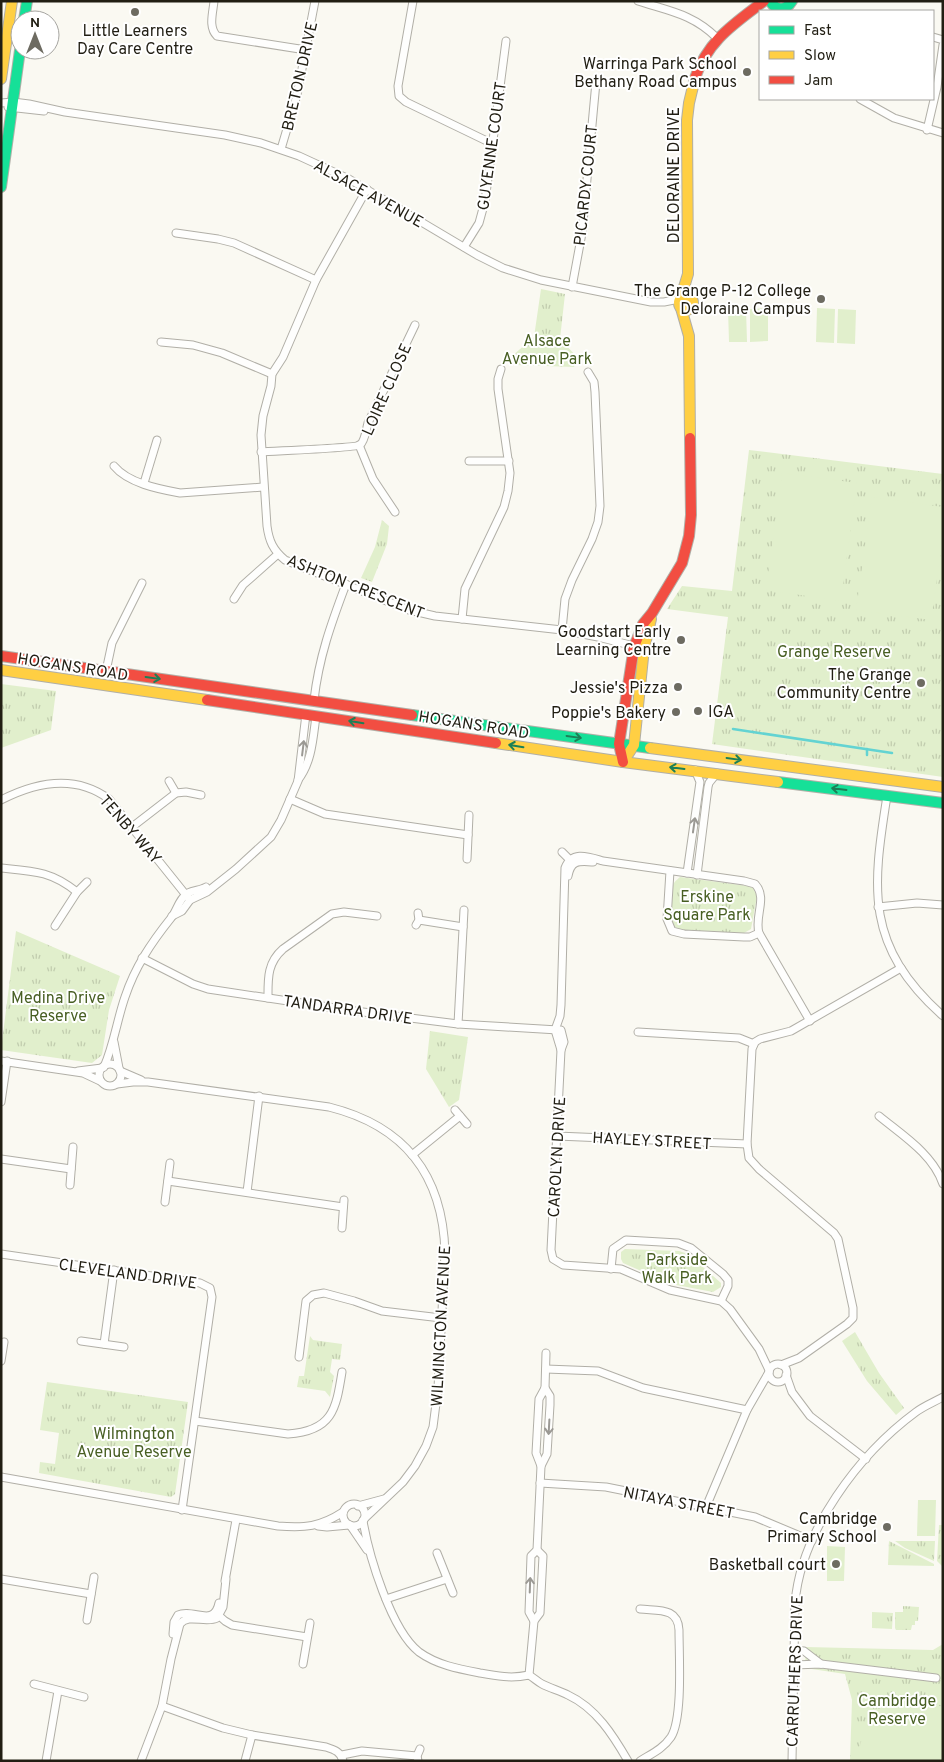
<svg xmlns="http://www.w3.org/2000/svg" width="944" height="1762" font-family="Overpass,sans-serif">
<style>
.grass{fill:url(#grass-tufts)}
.garden{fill:#e1efcc}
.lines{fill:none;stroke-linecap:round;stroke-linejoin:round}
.stream{stroke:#63d3d2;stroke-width:2.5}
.street-casing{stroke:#b1afa7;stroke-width:9}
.fast-casing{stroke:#b1afa7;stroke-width:12}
.slow-casing{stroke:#b1afa7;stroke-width:12}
.jam-casing{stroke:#b1afa7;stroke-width:12}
.street{stroke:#fefefd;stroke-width:7}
.fast{stroke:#16e098;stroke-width:10}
.slow{stroke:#ffcf43;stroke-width:10}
.jam{stroke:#f24e42;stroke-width:10}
.oneway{stroke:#1c7f56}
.oneway2{stroke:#9b9994}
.poi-dot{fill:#6d6b61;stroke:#fff;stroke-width:2}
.labels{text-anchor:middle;stroke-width:4;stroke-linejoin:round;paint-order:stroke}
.poi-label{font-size:16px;fill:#211e13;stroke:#fff;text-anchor:end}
.street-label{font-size:16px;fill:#211e13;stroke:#fff}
.park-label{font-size:16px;fill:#485f23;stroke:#fff}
</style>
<defs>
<pattern id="grass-tufts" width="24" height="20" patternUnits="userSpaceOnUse" patternTransform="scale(1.25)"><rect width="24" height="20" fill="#e1efcc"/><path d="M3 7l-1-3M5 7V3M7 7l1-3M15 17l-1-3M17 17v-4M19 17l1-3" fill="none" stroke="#c1ccae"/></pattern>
</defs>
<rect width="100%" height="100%" fill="#faf9f2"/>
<g class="grass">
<polygon points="541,289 565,294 560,339 579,359 574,367 516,365 512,356 534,337"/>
<polygon points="749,450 943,474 943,777 712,744 728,617 667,609 682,586 732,591"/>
<polygon points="382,520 389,526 387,544 372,582 361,578 375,547"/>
<polygon points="1,684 56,691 51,730 1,748"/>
<path d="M680,877L748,886L753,888L757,896L751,929L744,933L680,930L675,927C670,921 670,890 674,883C676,880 678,879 680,877Z"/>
<polygon points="16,931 120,976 109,1010 102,1055 92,1063 1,1050"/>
<polygon points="430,1031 468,1037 459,1100 449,1107 426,1069"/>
<polygon points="625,1249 679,1251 688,1254 721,1283 721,1287 713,1292 671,1284 623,1263 621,1259 621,1252"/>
<polygon points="855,1332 879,1373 904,1408 896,1415 867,1381 842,1341"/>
<polygon points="310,1336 313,1340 342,1344 340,1360 332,1359 330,1372 334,1376 330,1397 325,1391 297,1387 299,1376 304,1376"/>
<polygon points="47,1382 188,1402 175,1494 171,1497 39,1473 40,1462 55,1464 59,1433 40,1430"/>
<polygon points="939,1525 943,1525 943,1567 937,1561"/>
<polygon points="889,1541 934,1564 934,1566 888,1565"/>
<polygon points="895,1541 935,1541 934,1561 905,1548"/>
<polygon points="903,1606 919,1607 918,1621 915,1621 915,1625 912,1625 911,1630 896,1630 895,1628 895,1612 903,1612"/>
<polygon points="872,1612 893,1613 892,1629 872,1628"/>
<polygon points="943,1644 943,1761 850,1761 852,1700 845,1674 805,1668 806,1647 933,1650"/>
</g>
<g class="garden">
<polygon points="768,308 768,341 750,342 750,309"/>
<polygon points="817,308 835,309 834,343 816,342"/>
<polygon points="728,309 746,309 747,342 729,342"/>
<polygon points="838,309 856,310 855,344 837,343"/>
<polygon points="782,473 857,483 841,601 766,590"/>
<polygon points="872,497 943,507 943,539 931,620 856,610"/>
<polygon points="918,1500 936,1500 935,1536 917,1536"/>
<polygon points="827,1546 845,1547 844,1581 827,1581"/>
<path d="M904,1702H925L943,1707V1761H857C862,1726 872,1715 904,1702Z"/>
</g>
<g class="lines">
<g class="stream">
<polyline points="733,729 892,753"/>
<polyline points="867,749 867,755"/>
</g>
<g class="street-casing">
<g id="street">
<path d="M214,1C213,13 208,27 217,36L306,50"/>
<polyline points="413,1 398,86 399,96 406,102 493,144"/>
<path d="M638,1C669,11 693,14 717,38"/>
<polyline points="933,37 943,40"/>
<polyline points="860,99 894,118 943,133"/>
<polyline points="1,103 13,102 29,104 65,112 225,135 261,143 299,156 349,179 477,255 503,268 541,280 651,302 664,302 679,299"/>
<polyline points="8,107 44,111"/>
<polyline points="927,130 937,87 943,45"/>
<polyline points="281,149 297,95 315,1"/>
<path d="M367,189L316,280L283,357L272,374L271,386L263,416L261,435L267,526C269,541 273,550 285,560L409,610L435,616L562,630L598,637L638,647"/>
<polyline points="176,233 218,239 234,243 316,280"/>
<polyline points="464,247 479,223 485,201 506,41"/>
<polyline points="572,287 582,233 596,82"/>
<polyline points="161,342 193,345 222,353 272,374"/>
<polyline points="359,445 373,479 395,512"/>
<path d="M261,452C274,451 355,448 360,445C365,441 366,430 368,423L415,325"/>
<polyline points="469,461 509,461"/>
<path d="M114,466C128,483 158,489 180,493L263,487"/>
<polyline points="144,483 157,440"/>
<polyline points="234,599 243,585 278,554"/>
<polyline points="462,619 465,589 504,507 508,491 510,473 498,389 498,379 501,369"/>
<polyline points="562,630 565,599 572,580 592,539 598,522 600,506 595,392 594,382 588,372"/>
<polyline points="106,671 112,643 142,583"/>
<path d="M314,700C319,657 331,624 346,584"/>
<path d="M298,780C312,762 313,738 316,716"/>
<polyline points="169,781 176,793"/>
<path d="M887,796C872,890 865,946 943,1016"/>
<polyline points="290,799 325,814 468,835"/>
<path d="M1,800C36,782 75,774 109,799L190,900"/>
<polyline points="132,827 176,793 186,792 201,795"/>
<polyline points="562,852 572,862"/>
<polyline points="467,859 469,815"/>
<path d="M1,868C33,871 51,871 77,892"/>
<polyline points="670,871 667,919 672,931 684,934 744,937 750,937 759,933"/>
<polyline points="687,873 700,782 695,770"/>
<polyline points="697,875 708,787 709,783 717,773"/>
<path d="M568,876C571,860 578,861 593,862"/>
<polyline points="878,907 917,903 943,905"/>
<polyline points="172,916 182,911 190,900 207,892 236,869 271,837 281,820 298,781 306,714"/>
<polyline points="419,920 463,927"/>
<polyline points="416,925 419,920 418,913"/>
<polyline points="55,926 77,892 87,882"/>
<polyline points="142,958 193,984 208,989 355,1011 458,1024 558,1030"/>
<path d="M268,998C268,979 267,963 283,949L332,914L344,912L377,916"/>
<polyline points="458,1024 464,910"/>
<polyline points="561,1030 564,1042 561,1050 551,1250 553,1259 563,1265 621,1269 670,1290 721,1301 730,1309 759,1349 769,1370"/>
<polyline points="638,1032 739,1038 754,1044"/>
<polyline points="114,1042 119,1068"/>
<path d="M561,1050L555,1030L560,1016L561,1005L565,868C572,850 589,857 603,861L744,881L755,884C768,898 754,916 759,933L810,1021"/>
<polyline points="1,1061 83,1073 100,1081"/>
<circle cx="110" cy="1075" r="11"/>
<path d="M104,1067C114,1044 117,1020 125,997C135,967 151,943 171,918C177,911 179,898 188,893C194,890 201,890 206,887"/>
<polyline points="78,1071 102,1068"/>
<polyline points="120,1071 141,1080"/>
<path d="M117,1084L133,1082H148L329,1107C405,1126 443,1175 445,1253L438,1388L433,1427L426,1446L415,1466L403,1482L363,1520"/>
<polyline points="1,1102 7,1061"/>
<polyline points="455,1110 467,1124"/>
<path d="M879,1116C902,1135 933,1154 943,1184"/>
<polyline points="557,1136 747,1144"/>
<polyline points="412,1155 460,1116"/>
<polyline points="1,1159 71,1169"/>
<polyline points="168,1181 343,1207"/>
<polyline points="70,1185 73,1147"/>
<polyline points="247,1192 259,1096"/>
<polyline points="165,1202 170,1163"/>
<polyline points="342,1228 344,1200"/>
<polyline points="1,1254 200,1283 210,1288 212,1297 182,1510"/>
<polyline points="611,1269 613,1249 626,1240 678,1243 691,1248 723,1274 728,1280 728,1286 721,1301"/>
<polyline points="81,1341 124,1347"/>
<polyline points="104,1344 114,1270"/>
<polyline points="299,1357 306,1301 313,1295 324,1293 354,1301 382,1311 441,1318"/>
<polyline points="1,1361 4,1342"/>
<circle cx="778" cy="1373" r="9"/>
<polyline points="781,1365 799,1358 847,1324 853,1318 853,1308 838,1239 834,1233 759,1169 749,1158 747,1144 752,1049 755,1042 760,1039 791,1031 901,968"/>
<polyline points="546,1369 598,1371 643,1388 747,1410"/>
<polyline points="786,1375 792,1392 810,1416 866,1459"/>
<path d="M195,1421L288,1434C332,1431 336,1410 342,1372"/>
<polyline points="541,1466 536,1453 539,1399 545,1388 546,1353"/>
<path d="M1,1477L278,1526C305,1528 320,1527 343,1512"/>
<polyline points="540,1483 606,1487 755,1517 812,1541"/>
<circle cx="354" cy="1515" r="11"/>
<polyline points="358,1506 384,1499"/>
<polyline points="706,1507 747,1410 769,1372"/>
<path d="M363,1521C369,1556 391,1630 419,1652C437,1665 459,1669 480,1673C499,1676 510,1679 529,1675C534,1678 538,1682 542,1684C550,1688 560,1691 568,1695C596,1708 613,1735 628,1761"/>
<polyline points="350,1525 367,1550"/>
<polyline points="318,1526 327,1527 349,1525"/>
<polyline points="437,1553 453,1593"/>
<polyline points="1,1579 91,1594"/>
<polyline points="225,1581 236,1520"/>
<polyline points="386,1599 447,1579"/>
<path d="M640,1609C658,1611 678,1607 679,1630C679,1655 683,1718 671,1737C663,1749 651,1754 640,1761"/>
<polyline points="216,1613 225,1621 232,1625 307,1637"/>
<polyline points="87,1620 94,1577"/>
<polyline points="534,1621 529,1612 531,1556 537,1550 541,1466 547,1454 550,1405 550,1396 545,1388"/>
<path d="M173,1634L174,1622L178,1615C193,1608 214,1628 219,1603"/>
<polyline points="794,1650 804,1651 821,1664"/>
<polyline points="303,1664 310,1623"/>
<polyline points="794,1665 821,1664 936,1678"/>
<polyline points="529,1675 534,1621 540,1613 543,1556 537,1550"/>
<polyline points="34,1684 84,1697"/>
<path d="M162,1706L223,1728L252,1735L326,1747C335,1750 341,1752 343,1761"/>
<polyline points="342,1755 362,1751 417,1756"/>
<polyline points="46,1761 58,1691"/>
<path d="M141,1761L162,1706L171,1659L180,1624C189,1613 205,1624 217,1618L223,1607L226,1579"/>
<polyline points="245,1761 252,1735"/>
<polyline points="418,1761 417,1756 420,1749"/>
<path d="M792,1761L795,1603C801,1531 859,1454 916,1412C924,1406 934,1402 943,1397"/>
</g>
</g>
<g class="fast-casing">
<g id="fast">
<path d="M770,1C776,11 786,11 792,1"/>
<polyline points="24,20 27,1"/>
<polyline points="1,187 20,50"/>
<polyline points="412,715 650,748"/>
<polyline points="778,782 943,803"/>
</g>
</g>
<g class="slow-casing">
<g id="slow">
<polyline points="1,79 12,1"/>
<circle cx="686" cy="303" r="7"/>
<polyline points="681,297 688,274 687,120 689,103 695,78"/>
<polyline points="681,308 689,336 690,438"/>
<polyline points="1,670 207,700"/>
<polyline points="496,743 623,762 778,782"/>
<polyline points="650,748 943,787"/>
<polyline points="623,762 634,745 644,648 651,619"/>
</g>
</g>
<g class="jam-casing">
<g id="jam">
<path d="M695,78C708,40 734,24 764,1"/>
<polyline points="1,656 412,715"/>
<polyline points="207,700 496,743"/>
<polyline points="623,762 619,744 634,647 643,624 652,613 682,563 689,536 691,515 690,438"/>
</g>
</g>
<use href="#street" class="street"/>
<use href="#fast" class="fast"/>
<use href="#slow" class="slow"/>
<use href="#jam" class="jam"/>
</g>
<defs><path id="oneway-shaft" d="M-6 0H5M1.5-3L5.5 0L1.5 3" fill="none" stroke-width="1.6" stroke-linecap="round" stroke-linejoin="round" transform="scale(1.25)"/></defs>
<g class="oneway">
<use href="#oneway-shaft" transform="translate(153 678) rotate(8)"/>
<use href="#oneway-shaft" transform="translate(356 722) rotate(-171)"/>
<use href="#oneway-shaft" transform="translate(574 737) rotate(8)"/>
<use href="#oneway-shaft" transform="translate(516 746) rotate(-171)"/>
<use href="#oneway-shaft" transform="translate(734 759) rotate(8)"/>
<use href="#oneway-shaft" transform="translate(677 768) rotate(-173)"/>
<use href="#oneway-shaft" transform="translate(839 789) rotate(-173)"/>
</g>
<g class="oneway2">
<use href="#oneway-shaft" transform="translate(303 748) rotate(-83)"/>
<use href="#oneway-shaft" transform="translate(694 825) rotate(-82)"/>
<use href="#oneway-shaft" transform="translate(549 1427) rotate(93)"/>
<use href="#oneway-shaft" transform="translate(530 1585) rotate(-88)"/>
</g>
<g class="poi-dot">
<circle cx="135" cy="12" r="5"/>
<circle cx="747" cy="72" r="5"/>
<circle cx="821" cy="299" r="5"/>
<circle cx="681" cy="640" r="5"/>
<circle cx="921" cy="683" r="5"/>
<circle cx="678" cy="687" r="5"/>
<circle cx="698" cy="711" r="5"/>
<circle cx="676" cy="712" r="5"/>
<circle cx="887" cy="1527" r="5"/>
<circle cx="836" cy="1564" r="5"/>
</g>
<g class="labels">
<g class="poi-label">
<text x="135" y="36" text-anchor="middle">Little Learners<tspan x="135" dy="18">Day Care Centre</tspan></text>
<text x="737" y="69">Warringa Park School<tspan x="737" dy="18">Bethany Road Campus</tspan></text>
<text x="811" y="296">The Grange P-12 College<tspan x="811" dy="18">Deloraine Campus</tspan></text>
<text x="671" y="637">Goodstart Early<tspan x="671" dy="18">Learning Centre</tspan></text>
<text x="911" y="680">The Grange<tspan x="911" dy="18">Community Centre</tspan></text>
<text x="668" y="693">Jessie's Pizza</text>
<text x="708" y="717" text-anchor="start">IGA</text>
<text x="666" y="718">Poppie's Bakery</text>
<text x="877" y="1524">Cambridge<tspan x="877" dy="18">Primary School</tspan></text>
<text x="826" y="1570">Basketball court</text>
</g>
<g class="street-label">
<text transform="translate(299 76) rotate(-77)" y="6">BRETON DRIVE</text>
<text transform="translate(491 146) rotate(-82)" y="6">GUYENNE COURT</text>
<text transform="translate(673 175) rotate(-90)" y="6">DELORAINE DRIVE</text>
<text transform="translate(585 185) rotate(-84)" y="6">PICARDY COURT</text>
<text transform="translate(369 193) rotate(29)" y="6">ALSACE AVENUE</text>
<text transform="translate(386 389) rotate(-66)" y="6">LOIRE CLOSE</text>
<text transform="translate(356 586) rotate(22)" y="6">ASHTON CRESCENT</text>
<text transform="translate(73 666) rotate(9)" y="6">HOGANS ROAD</text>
<text transform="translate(474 724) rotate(9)" y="6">HOGANS ROAD</text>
<text transform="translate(131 829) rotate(49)" y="6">TENBY WAY</text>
<text transform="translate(348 1009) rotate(8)" y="6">TANDARRA DRIVE</text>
<text transform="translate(652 1140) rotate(3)" y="6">HAYLEY STREET</text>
<text transform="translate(556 1157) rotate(-87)" y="6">CAROLYN DRIVE</text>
<text transform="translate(128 1273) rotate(8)" y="6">CLEVELAND DRIVE</text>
<text transform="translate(440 1326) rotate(-87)" y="6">WILMINGTON AVENUE</text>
<text transform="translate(679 1502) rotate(11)" y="6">NITAYA STREET</text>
<text transform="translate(794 1671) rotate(-88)" y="6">CARRUTHERS DRIVE</text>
</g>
<g class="park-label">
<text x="547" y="346">Alsace<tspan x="547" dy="18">Avenue Park</tspan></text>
<text x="834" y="657">Grange Reserve</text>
<text x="707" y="902">Erskine<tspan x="707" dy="18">Square Park</tspan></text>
<text x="58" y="1003">Medina Drive<tspan x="58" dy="18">Reserve</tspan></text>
<text x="677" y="1265">Parkside<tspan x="677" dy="18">Walk Park</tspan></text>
<text x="134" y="1439">Wilmington<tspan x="134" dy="18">Avenue Reserve</tspan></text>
<text x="897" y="1706">Cambridge<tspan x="897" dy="18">Reserve</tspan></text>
</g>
</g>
<rect width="944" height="1762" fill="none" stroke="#211e13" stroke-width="5"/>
<rect x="759" y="10" width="175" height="90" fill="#ffffff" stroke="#a6a5a1"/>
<rect x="769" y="26" width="25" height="8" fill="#16e098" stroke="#a6a5a1"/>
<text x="804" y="35" font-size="15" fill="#211e13">Fast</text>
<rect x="769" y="51" width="25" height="8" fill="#ffcf43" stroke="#a6a5a1"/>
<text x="804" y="60" font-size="15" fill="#211e13">Slow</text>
<rect x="769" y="76" width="25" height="8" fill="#f24e42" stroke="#a6a5a1"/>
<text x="804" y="85" font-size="15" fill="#211e13">Jam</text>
<g transform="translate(35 35)"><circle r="24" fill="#ffffff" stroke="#a6a5a1"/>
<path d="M0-4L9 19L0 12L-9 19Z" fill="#6d6b61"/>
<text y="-8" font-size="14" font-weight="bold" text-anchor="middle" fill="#211e13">N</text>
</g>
</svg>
